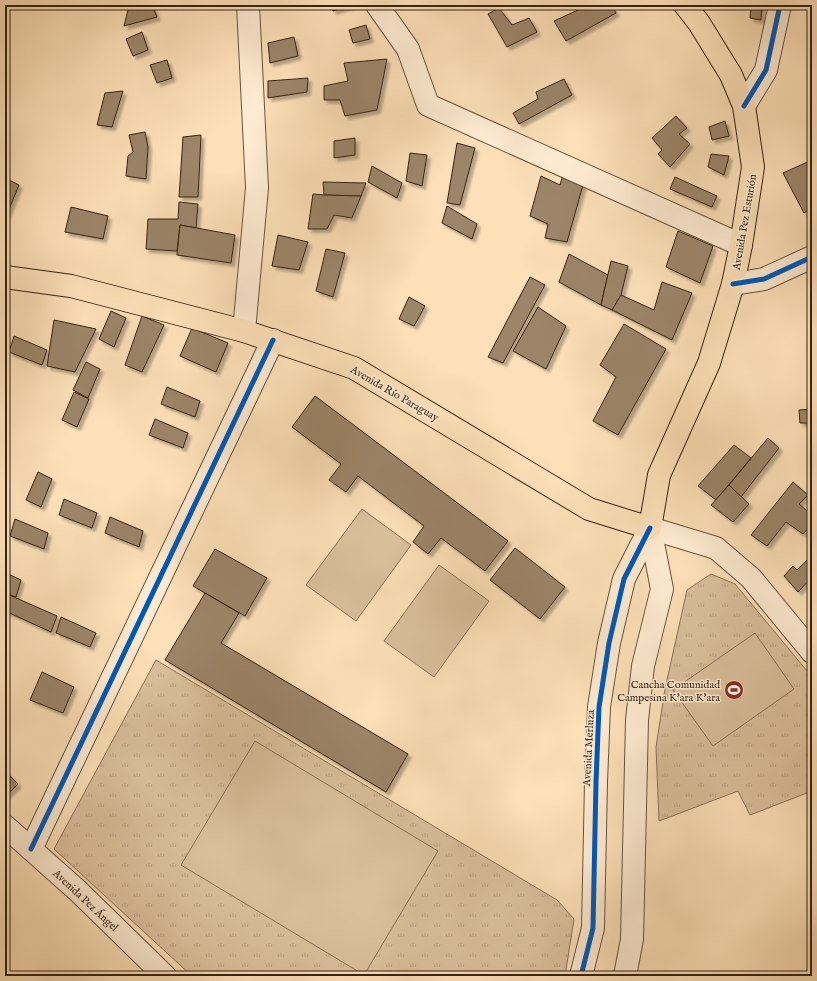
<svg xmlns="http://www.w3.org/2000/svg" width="817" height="981" font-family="'IM FELL English',serif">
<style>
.grass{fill:url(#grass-tufts);stroke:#887158}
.pitch{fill:#dbc09c;stroke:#887158}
.building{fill:#9d8569;stroke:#362213;filter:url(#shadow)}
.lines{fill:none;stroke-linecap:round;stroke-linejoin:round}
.minor-casing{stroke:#68523c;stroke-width:24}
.major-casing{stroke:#362213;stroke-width:24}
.minor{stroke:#feebd1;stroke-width:22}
.major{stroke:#fde0b8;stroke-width:22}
.cycleway-casing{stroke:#feebd1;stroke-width:8}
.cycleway{stroke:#0057b8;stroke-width:5}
.labels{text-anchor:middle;stroke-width:3;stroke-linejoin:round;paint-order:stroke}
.street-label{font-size:11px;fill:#362213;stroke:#feebd1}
.poi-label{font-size:11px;fill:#362213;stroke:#feebd1;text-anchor:end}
</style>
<defs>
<pattern id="grass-tufts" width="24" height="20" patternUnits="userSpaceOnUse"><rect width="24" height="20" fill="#dbc09c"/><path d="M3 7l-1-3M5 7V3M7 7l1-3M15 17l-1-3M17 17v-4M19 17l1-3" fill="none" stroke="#bda586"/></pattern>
<filter id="shadow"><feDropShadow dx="3.5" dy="3.5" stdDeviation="1" flood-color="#0004"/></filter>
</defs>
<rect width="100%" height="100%" fill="#fde0b8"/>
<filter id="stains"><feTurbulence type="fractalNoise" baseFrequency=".005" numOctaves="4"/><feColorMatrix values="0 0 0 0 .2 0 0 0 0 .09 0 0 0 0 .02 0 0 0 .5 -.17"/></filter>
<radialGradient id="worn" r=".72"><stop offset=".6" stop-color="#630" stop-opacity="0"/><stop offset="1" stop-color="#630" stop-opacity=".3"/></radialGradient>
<g class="grass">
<polygon points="711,574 735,584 812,677 812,791 750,815 738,791 659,821 656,747 665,689 687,590"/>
<polygon points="156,660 557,900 574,919 565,976 192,976 54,849"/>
</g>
<g class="pitch">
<polygon points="362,509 411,545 356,621 306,585"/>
<polygon points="439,565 489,601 434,677 384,641"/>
<polygon points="755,633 794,689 713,746 673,690"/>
<polygon points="255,741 438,851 364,975 181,865"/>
</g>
<g class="building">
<polygon points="134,5 152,5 157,17 124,26 129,6"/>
<polygon points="330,5 353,5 333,11"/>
<polygon points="589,5 611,5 616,13 566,41 554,21"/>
<polygon points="751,5 762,5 761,20 750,18"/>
<polygon points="499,8 512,25 529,18 537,32 507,47 488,14"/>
<polygon points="366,25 370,39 353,43 349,30"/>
<polygon points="142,32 148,50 133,56 126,39"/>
<polygon points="294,37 298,56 270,63 268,43"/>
<polygon points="387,59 377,110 345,116 340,100 324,100 324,86 348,81 344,63"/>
<polygon points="167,60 172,78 157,83 150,65"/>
<polygon points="308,78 307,92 268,98 268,81"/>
<polygon points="564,79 572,95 519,124 513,113 538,99 536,92"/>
<polygon points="123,91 112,127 97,125 105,93"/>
<polygon points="676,116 687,128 679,134 690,144 670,167 658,154 662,150 652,138"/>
<polygon points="725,121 729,136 712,140 709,127"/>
<polygon points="145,132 148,147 146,179 126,176 128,156 133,152 129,135"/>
<polygon points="201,135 198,197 179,197 183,137"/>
<polygon points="355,138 355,155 334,158 334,141"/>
<polygon points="457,143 475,148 460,205 447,203"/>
<polygon points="410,153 427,155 422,186 406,181"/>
<polygon points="711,154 729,156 724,175 708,167"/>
<polygon points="812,160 812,210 811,208 804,213 783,173"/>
<polygon points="372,166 402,183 397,198 368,182"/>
<polygon points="564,171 585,178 567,242 545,238 548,224 530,216 541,176 560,185"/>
<polygon points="675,177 717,196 712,207 670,189"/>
<polygon points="5,178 19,185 5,219"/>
<polygon points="323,182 366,183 361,196 324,195"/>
<polygon points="313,194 324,195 361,196 352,218 334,215 327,229 308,229"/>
<polygon points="179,202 198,204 196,228 180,225 177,251 146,249 148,219 178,219"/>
<polygon points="447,206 477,224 472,239 442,223"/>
<polygon points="71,207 108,216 103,239 65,232"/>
<polygon points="180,225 235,235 231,263 177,255"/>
<polygon points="678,231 713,246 700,283 666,267"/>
<polygon points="278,235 308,242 299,270 272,266"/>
<polygon points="326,249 345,253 333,297 316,291"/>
<polygon points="569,254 608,275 601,305 559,282"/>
<polygon points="611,261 628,266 621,295 612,310 601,305"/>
<polygon points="530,277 545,285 503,363 488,357"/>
<polygon points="662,282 692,293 672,340 612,310 621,295 654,310"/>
<polygon points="409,297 425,306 414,326 399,319"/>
<polygon points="538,307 566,326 546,369 513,351"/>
<polygon points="111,311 126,318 114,347 99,339"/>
<polygon points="142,316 164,325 142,372 125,365"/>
<polygon points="54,320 96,329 75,372 47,366"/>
<polygon points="624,324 666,349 618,435 593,421 616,377 600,365"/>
<polygon points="192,328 228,343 216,372 180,356"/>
<polygon points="14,336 47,350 42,365 9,352"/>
<polygon points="86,362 100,369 88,398 73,390"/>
<polygon points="167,387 200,401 195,417 161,404"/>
<polygon points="74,392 89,399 77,427 62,420"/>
<polygon points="315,396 508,541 485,571 441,538 428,554 413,542 424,526 358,476 346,492 329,480 341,464 292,427"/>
<polygon points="812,409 812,423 800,423 799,410"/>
<polygon points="155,419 188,433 183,448 149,435"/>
<polygon points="768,438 779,448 741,497 729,485"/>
<polygon points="734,445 751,458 716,500 698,486"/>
<polygon points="38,472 52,479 41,507 26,500"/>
<polygon points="793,482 808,495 799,504 812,515 812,524 803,534 786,522 767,546 751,535"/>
<polygon points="729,485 749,504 733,522 711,505"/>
<polygon points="64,499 97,513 92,528 59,515"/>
<polygon points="110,517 143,531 139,547 105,533"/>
<polygon points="15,519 48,533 44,549 10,536"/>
<polygon points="515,548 565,587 540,619 490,580"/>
<polygon points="215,549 267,578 245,616 193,586"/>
<polygon points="812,555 812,577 798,592 784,576 793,566 797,570"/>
<polygon points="6,573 21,580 16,597 5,593"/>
<polygon points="5,593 57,616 51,632 5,611"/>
<polygon points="205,593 239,613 221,643 408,754 386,792 165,660"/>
<polygon points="61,617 96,633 90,647 56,633"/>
<polygon points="42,672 74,687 63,713 30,700"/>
<polygon points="5,771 18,784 5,797"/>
</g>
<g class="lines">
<g class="minor-casing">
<g id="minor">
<polyline points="377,5 408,49 428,105 741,245"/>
<polyline points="744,106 766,70 780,5"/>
<polyline points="733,284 764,279 812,257"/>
<polyline points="244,331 257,188 248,5"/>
<polyline points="650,528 716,548 751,578 812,652"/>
<polyline points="5,826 78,891 165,976"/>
<polyline points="31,849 273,340"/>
<polyline points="581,976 593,928 596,782 599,707 609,643 624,579 650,528"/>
<polyline points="625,976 632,939 637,720 643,666 662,589 650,528"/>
</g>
</g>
<g class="major-casing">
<polyline id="major" points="5,277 71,286 244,331 354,368 589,509 650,528 659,475 709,363 733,284 741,245 753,167 744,106 731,75 699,23 685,5"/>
</g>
<use href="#minor" class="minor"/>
<use href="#major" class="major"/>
<g class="cycleway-casing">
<g id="cycleway">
<polyline points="744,106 766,70 780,5"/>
<polyline points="733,284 764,279 812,257"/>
<polyline points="31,849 273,340"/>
<polyline points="581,976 593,928 596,782 599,707 609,643 624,579 650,528"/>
</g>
</g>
<use href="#cycleway" class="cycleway"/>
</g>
<defs>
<g id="stadium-disc" transform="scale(1)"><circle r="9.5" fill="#8f2418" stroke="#feebd1"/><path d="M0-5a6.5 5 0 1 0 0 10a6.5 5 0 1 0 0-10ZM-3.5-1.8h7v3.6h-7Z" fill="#fff"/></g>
</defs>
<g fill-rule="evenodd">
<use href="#stadium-disc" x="734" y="690"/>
</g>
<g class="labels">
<g class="street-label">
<text transform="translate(744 222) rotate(-80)" y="4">Avenida Pez Esturión</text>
<text transform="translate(395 393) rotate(30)" y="4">Avenida Río Paraguay</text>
<text transform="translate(588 748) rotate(-87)" y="4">Avenida Merluza</text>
<text transform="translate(86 900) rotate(43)" y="4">Avenida Pez Ángel</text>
</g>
<g class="poi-label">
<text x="720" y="688">Cancha Comunidad<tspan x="720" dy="13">Campesina K'ara K'ara</tspan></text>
</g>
</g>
<rect width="817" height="981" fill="none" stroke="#fde0b8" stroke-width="20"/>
<rect x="6" y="6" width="805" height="969" fill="none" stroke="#362213" stroke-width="2"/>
<rect x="10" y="10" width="797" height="961" fill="none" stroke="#362213"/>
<rect width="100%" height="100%" filter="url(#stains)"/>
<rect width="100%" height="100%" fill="url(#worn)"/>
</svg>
